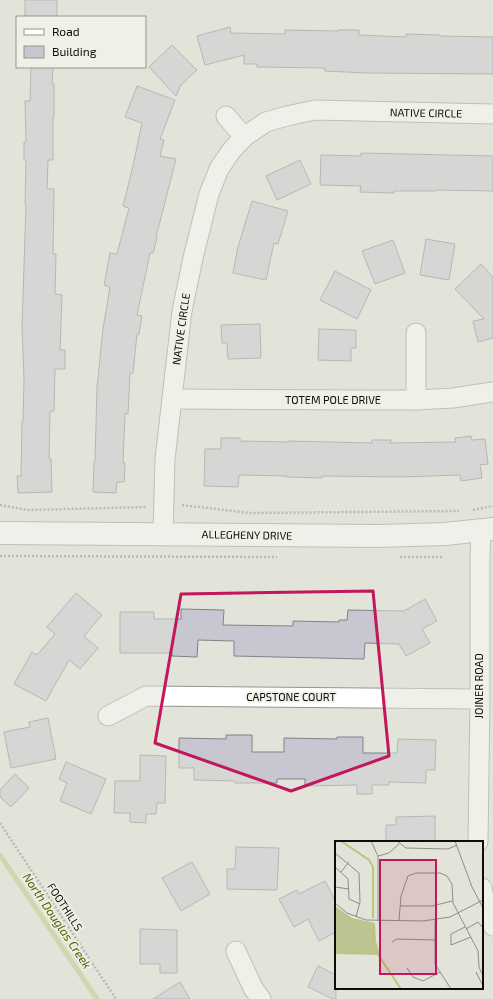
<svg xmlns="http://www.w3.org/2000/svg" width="493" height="999" font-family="'Exo 2',sans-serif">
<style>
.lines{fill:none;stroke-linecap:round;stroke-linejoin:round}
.stream{stroke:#bdc57b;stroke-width:5}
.building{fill:#c8c7d1;stroke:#82818b}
.minor-casing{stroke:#94968c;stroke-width:21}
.tertiary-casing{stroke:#94968c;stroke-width:24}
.path{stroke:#888a82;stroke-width:2.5;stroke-dasharray:2 2;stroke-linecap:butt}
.minor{stroke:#fff;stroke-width:19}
.tertiary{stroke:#fff;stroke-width:22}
.marked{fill:none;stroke:#c2185b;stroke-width:3;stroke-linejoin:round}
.labels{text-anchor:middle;stroke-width:3.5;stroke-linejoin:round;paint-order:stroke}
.street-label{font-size:11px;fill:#0d0d0a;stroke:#eff1e6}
.water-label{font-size:12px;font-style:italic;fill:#555a00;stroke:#eff1e6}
.inset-river{fill:none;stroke:#bdc57b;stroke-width:2}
.inset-road{fill:none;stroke:#8d8e86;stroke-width:1}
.view{fill:#c2185b;fill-opacity:0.15;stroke:#c2185b;stroke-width:2}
.inset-edge{fill:none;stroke:#0d0d0a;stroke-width:2}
</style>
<rect width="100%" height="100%" fill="#e2e4d9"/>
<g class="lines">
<polyline class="stream" points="0,855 97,999"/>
</g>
<g class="building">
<rect x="25" y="0" width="32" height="17"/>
<polygon points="230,27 231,33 285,34 285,30 338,31 338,30 359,30 359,35 406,37 406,34 440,35 440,36 493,37 493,74 367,73 325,71 325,68 257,67 257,64 244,64 244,55 205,65 197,36"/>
<polygon points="172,45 197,70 181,85 176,96 149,67"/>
<polygon points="31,67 53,67 52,84 54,84 54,117 53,117 53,160 48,160 47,189 54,189 53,254 56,254 55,294 62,295 60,350 65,350 65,369 55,369 54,411 50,411 49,459 51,459 52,492 18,493 17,476 21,476 22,421 23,421 24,379 22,327 26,205 25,205 26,160 24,160 24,142 26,142 25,101 30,101"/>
<polygon points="137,86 175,100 160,139 164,140 160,156 176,159 156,237 157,238 153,253 150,253 137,315 142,316 139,334 137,334 133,373 130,373 128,414 125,413 123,463 125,463 124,482 117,482 116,493 93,492 94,462 95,462 97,387 103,329 110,287 104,285 110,253 117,254 129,208 123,206 133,166 142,123 125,117"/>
<polygon points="361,153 493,156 493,191 436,190 436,191 394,191 394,193 360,192 361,186 320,185 321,155 361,156"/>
<polygon points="300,160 311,184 277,200 266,176"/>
<polygon points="252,201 288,211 278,244 274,243 266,280 233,273 238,247"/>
<polygon points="426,239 455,244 449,280 420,275"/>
<polygon points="393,240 405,273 375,284 362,251"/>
<polygon points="481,264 493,277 493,338 478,342 473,321 484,319 455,289"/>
<polygon points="335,271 371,290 357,319 320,300"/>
<polygon points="260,324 261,358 228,359 227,343 222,343 221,325"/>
<polygon points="319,329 356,330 356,348 351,348 351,361 318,360"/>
<polygon points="471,436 472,440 485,439 488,464 480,465 482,478 461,481 460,475 402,477 322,476 322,478 287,477 287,476 239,475 238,487 204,486 205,449 221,449 221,438 240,438 240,441 288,442 288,441 372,443 372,440 391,440 390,443 456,442 455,438"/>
<polygon points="76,593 102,615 84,636 98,648 80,669 69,660 46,701 14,684 32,652 37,655 55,634 47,627"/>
<polygon points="425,599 437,621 422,629 430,643 406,656 399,644 365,643 364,659 234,656 234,641 198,640 197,657 172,656 172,653 120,653 120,612 154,612 154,619 181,619 181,609 224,610 223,625 293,626 293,621 339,622 339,620 347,620 348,610 404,611"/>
<polygon points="48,718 56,759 11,768 4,732 30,727 29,722"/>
<polygon points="226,735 252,735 252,752 284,752 284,738 337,739 337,737 363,737 363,753 397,753 398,739 436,740 435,770 426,770 426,783 389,782 389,785 372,785 372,794 357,794 357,785 305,786 305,779 277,779 277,783 235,783 235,781 194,780 194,768 179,768 179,738 226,739"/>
<polygon points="140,755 166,756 165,803 157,803 156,814 146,814 146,823 130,822 130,813 114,813 115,781 140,781"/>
<polygon points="66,762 106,779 91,814 60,801 67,783 59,779"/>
<polygon points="15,774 29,788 11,807 0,797 0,790"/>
<polygon points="435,816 435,842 386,842 386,825 396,825 396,817"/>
<polygon points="236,847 279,848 277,890 227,889 227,869 235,869"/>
<polygon points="192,862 210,894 181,911 162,878"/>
<polygon points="325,881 336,902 336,932 319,941 308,919 294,927 279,899 297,890 299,894"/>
<polygon points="140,929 177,930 177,973 160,973 160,964 140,964"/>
<polygon points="318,966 336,975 336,999 333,999 308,987"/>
<polygon points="180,982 190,999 153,999"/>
</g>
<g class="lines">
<g class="minor-casing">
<g id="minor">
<polyline points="226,116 244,137"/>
<polyline points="416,333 416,400"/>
<polyline points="172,399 372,400 416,400 453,398 493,392"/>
<polyline points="163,534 165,459 182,311 193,258 209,194 219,169 231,151 244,137 266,122 287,116 315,110 493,114"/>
<polyline points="108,716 146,696 480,699"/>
<polyline points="478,842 480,699 480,558 481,530"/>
<polyline points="482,888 487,913 493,926"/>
<polyline points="236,951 253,988 261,999"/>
</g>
</g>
<g class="tertiary-casing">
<polyline id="tertiary" points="0,533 378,536 445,534 493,529"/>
</g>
<g class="path">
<polyline points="0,505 27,510 147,507"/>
<polyline points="182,505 250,513 459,511"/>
<polyline points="473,510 493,506"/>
<polyline points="0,556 277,557"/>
<polyline points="400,557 442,557"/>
<polyline points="0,823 116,999"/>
</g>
<use href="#minor" class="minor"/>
<use href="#tertiary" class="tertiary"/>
</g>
<path d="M0 0H493V999H0ZM373,591L389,756L291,791L155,743L181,594Z" fill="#e2e4d9" fill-opacity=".55" fill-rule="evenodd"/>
<path class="marked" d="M373,591L389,756L291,791L155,743L181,594Z"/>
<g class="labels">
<g class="street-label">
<text transform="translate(426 113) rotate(1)" y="4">NATIVE CIRCLE</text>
<text transform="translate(181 329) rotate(-82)" y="4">NATIVE CIRCLE</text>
<text x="333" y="404">TOTEM POLE DRIVE</text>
<text transform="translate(247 535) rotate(1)" y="4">ALLEGHENY DRIVE</text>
<text transform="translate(479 686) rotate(-90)" y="4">JOINER ROAD</text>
<text x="291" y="701">CAPSTONE COURT</text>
<text transform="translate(65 907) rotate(57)" y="4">FOOTHILLS</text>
</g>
<g class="water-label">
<text transform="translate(57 921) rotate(56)" y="4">North Douglas Creek</text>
</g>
</g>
<g transform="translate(335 841)">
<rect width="148" height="148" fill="#e2e4d9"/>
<path d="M0,65L17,77L40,82L41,100L45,114L0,113Z" fill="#bec491"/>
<path class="inset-river" d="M6,0L34,19L38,26V77M38,84V100L42,112L66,148M8,108L11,111L38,112"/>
<path class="inset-road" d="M36,0L43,15V80M62,0L71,7L113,8L122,4M120,0L137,46L148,67M0,12L24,32L25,61L21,76M43,15L54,12L64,3M0,26L13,38L14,58L25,63M6,31L14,21M0,46L14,48M0,62L12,72L31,79L88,80L115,76L148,59M65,65H97L117,60M64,80L66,55L73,35L81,32H105L112,35L117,43L118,62L143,110L144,126L148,135M100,80V123L116,148M130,86L116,93V104L136,96M131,88L143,81L148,87M57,101L62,98L100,99M72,127L78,136L88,140L105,131M141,131L148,145"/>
<path class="view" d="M45,19H101V133H45Z"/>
<rect width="148" height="148" class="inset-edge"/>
</g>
<rect x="16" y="16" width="130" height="52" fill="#eff1e6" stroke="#95968e"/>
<rect x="24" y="29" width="20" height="6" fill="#ffffff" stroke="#95968e"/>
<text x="52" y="36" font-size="12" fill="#0d0d0a">Road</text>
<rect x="24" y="46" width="20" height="12" fill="#c8c7d1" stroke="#95968e"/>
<text x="52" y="56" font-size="12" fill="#0d0d0a">Building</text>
</svg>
